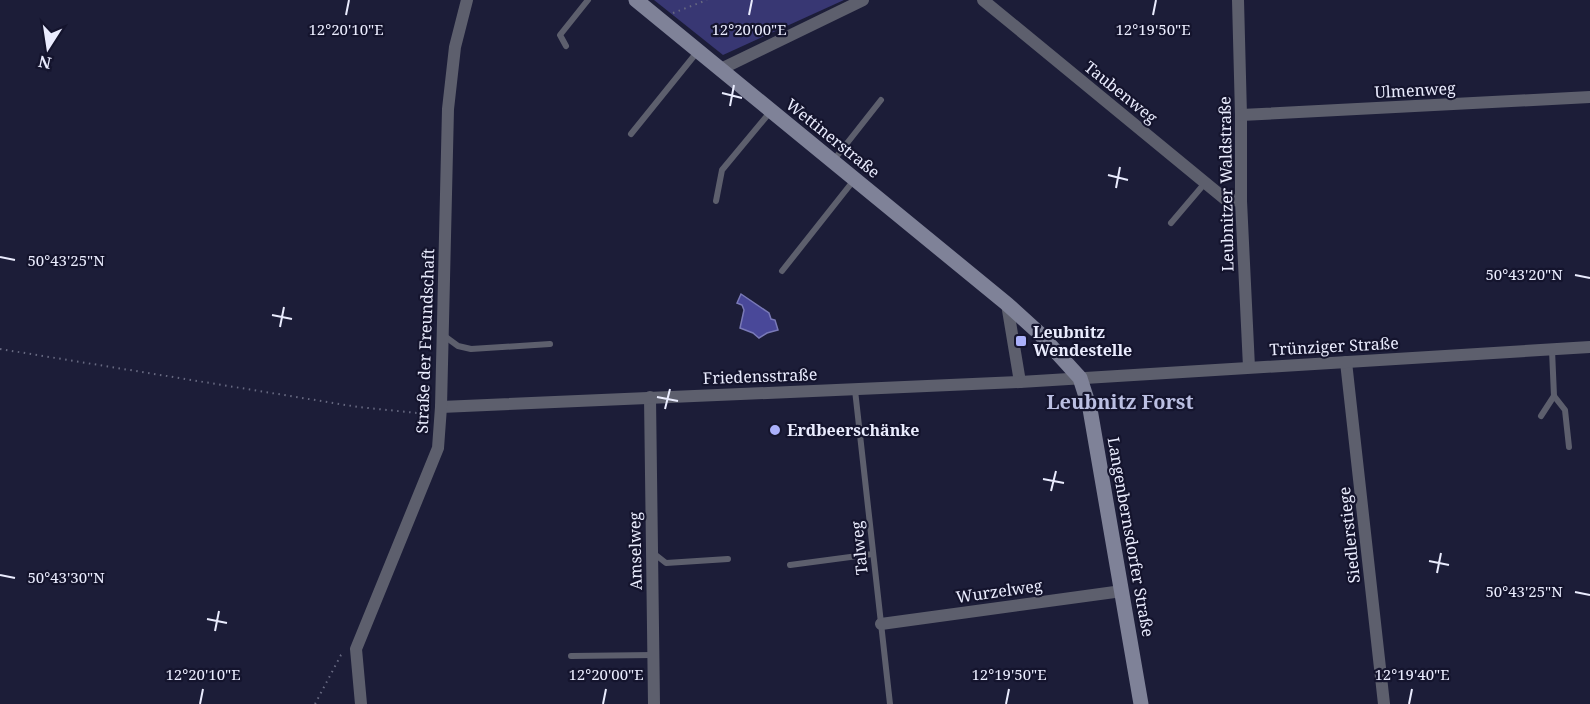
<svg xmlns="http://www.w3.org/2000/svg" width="1590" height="704" font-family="'Noto Serif',serif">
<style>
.green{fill:#383773}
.water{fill:#494899;stroke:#7979b7;stroke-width:1.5}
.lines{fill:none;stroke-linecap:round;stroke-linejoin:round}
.path{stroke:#676981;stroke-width:2;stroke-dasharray:1.5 4.5;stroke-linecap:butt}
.lane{stroke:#5d5f6d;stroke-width:6}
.street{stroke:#5d5f6d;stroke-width:12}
.secondary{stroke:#7f8298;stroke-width:15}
.ticks{fill:none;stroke:#eaecfe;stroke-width:2}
.poi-dot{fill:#aab0fb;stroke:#14142d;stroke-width:2}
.labels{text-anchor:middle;stroke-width:4.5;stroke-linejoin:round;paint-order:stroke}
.street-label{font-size:16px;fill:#eaecfe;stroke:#14142d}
.poi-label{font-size:16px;font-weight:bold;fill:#eaecfe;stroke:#14142d;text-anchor:start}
.quarter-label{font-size:20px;font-weight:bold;fill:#bbbfe2;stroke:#14142d}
.ticks-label{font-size:15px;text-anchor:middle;fill:#eaecfe;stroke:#14142d;stroke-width:4.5;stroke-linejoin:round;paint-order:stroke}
</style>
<rect width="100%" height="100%" fill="#1c1d38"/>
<polygon class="green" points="654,0 844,0 723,55"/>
<polygon class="water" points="741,294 769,313 771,319 775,320 778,330 767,333 759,338 753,333 740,328 744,310 742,305 737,303"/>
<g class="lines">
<g class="path">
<polyline points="673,13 707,0"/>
<polyline points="0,349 358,407 427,414"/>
<polyline points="315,704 341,655 345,653"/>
</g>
<g class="lane">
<polyline points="566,46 560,35 588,0"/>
<polyline points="631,134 698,51"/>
<polyline points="833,161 881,100"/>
<polyline points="716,201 722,170 771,111"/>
<polyline points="1171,223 1205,183"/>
<polyline points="782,271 854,180"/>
<polyline points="443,335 458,346 471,349 550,344"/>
<polyline points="1552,350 1554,396 1565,410 1569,447"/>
<polyline points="855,390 890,704"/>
<polyline points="1541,416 1554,396"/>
<polyline points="652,552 666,563 728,559"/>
<polyline points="790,565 873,554"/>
<polyline points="571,656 653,655"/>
</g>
<g class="street">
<polyline points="983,0 1225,199 1241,201"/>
<polyline points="1238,0 1241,115 1241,201 1249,367"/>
<polyline points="721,69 863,0"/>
<polyline points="1241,115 1590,97"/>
<polyline points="1007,304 1020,382"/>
<polyline points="1346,362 1384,704"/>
<polyline points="650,397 654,704"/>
<polyline points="441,407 1020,382 1590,347"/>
<polyline points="881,624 1122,591"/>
<polyline points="361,704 356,649 438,448 441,407 448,109 455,47 467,0"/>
</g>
<polyline class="secondary" points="636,0 1007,304 1039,333 1080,378 1090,409 1141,704"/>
</g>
<path class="ticks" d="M346,15L349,0M749,15L752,0M1153,15L1156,0M722,93L742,98M730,106L734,85M1108,175L1128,180M1116,188L1120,167M0,257L15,260M1575,275L1590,278M272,315L292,319M280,327L284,307M657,397L678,401M665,409L670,389M1043,479L1064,483M1051,491L1056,471M1429,561L1449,565M1437,573L1441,553M0,575L15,578M1575,592L1590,595M207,619L227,623M215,631L219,611M200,704L203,689M603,704L606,689M1006,704L1009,689M1409,704L1412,689"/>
<g class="poi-dot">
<rect x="1015" y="335" width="12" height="12" rx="3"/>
<circle cx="775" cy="430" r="6"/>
</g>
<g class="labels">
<g class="street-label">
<text transform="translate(1415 90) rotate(-3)" y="6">Ulmenweg</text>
<text transform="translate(1121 92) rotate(39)" y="6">Taubenweg</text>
<text transform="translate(833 138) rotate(39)" y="6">Wettinerstraße</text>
<text transform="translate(1226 184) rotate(-91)" y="6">Leubnitzer Waldstraße</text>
<text transform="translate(425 341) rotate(-88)" y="6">Straße der Freundschaft</text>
<text transform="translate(1334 346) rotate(-3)" y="6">Trünziger Straße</text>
<text transform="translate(760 376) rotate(-2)" y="6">Friedensstraße</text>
<text transform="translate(1349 535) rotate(-96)" y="6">Siedlerstiege</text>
<text transform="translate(1131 537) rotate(80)" y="6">Langenbernsdorfer Straße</text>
<text transform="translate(859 548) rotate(-96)" y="6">Talweg</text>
<text transform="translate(635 551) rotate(-91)" y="6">Amselweg</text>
<text transform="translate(999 591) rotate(-8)" y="6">Wurzelweg</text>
</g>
<g class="poi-label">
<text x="1033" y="338">Leubnitz<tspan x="1033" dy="18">Wendestelle</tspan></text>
<text x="787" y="436">Erdbeerschänke</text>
</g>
<g class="quarter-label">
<text x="1120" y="409">Leubnitz Forst</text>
</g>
</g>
<g class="ticks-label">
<text x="346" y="35">12°20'10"E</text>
<text x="749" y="35">12°20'00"E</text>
<text x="1153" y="35">12°19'50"E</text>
<text x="66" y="266">50°43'25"N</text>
<text x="1524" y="280">50°43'20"N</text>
<text x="66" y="583">50°43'30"N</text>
<text x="1524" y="597">50°43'25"N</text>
<text x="203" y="680">12°20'10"E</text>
<text x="606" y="680">12°20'00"E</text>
<text x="1009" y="680">12°19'50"E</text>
<text x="1412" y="680">12°19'40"E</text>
</g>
<g transform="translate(48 48) rotate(192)" stroke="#14142d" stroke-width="4.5" paint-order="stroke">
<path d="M0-4.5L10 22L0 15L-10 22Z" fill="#eaecfe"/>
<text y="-9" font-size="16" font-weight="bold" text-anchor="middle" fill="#eaecfe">N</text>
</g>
</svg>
